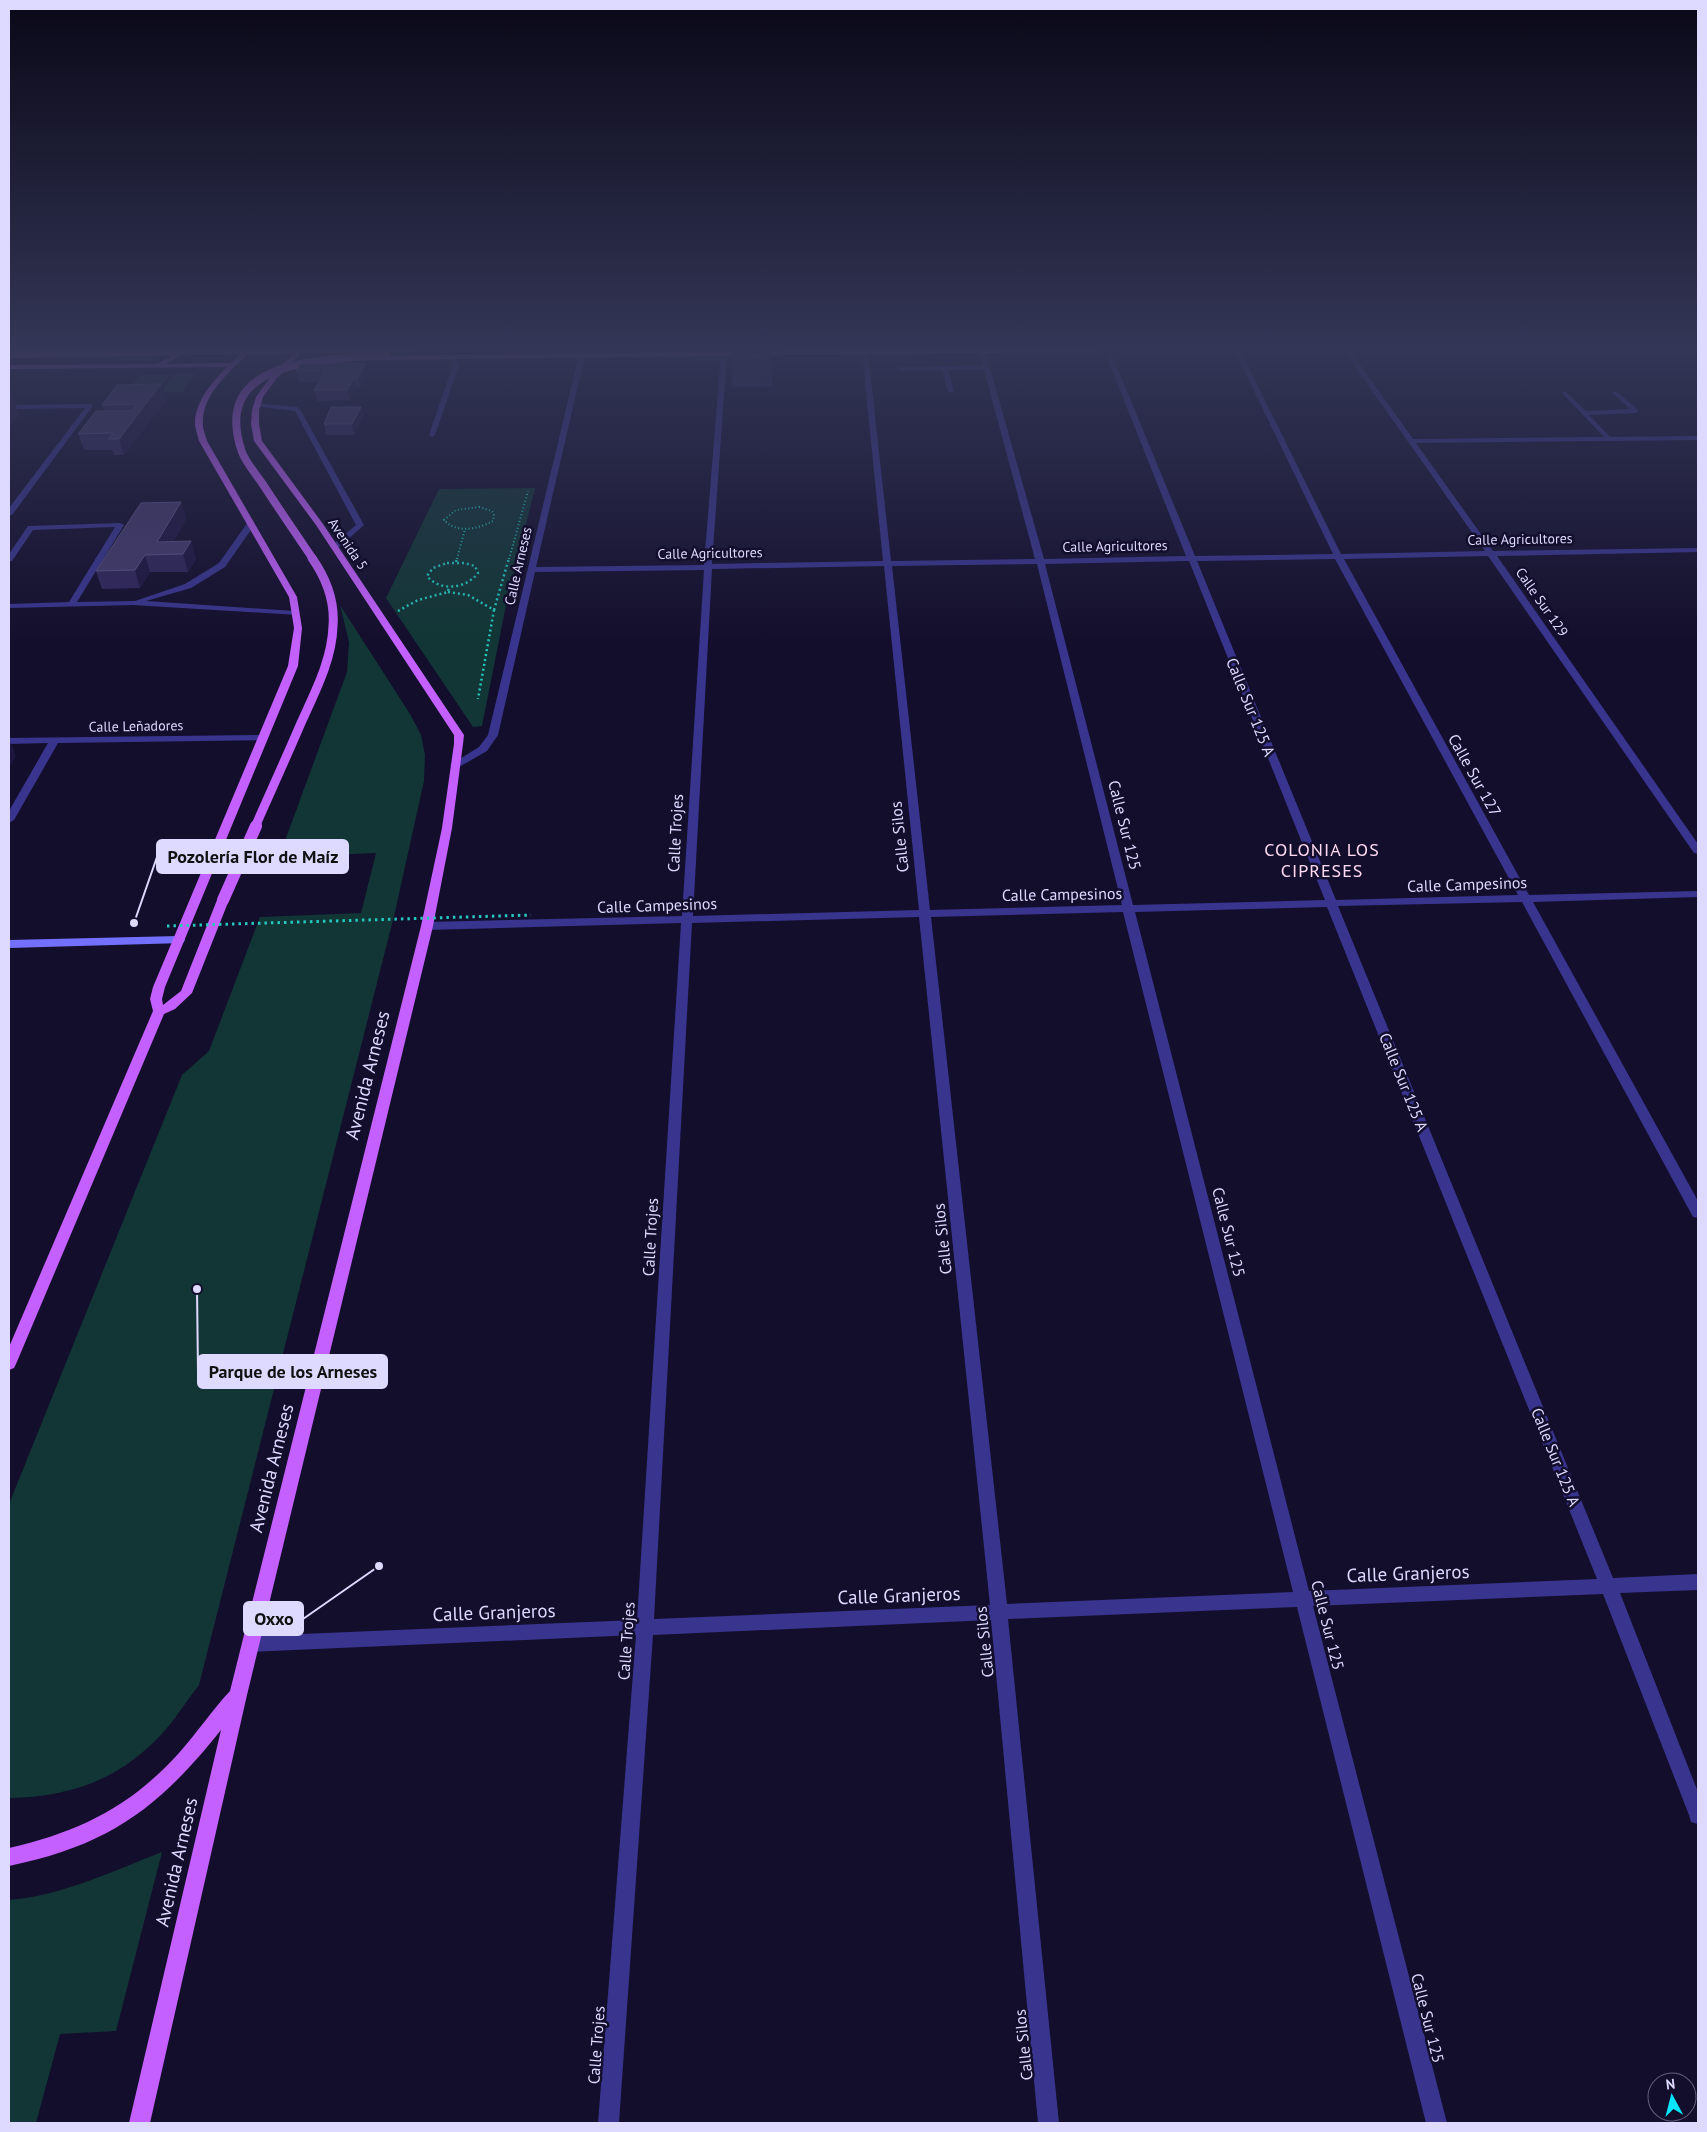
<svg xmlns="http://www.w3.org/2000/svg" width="1707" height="2132" font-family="'PT Sans',sans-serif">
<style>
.green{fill:#113635}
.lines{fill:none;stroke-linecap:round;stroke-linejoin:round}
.path-far1{stroke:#24c8be;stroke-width:2;stroke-dasharray:1 2.5;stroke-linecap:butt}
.path{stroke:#24c8be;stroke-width:2.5;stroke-dasharray:2 3;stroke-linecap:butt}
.lane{fill:#39358f;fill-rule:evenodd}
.street{fill:#39358f;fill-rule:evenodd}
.secondary{fill:#7470ff;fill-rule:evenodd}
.primary{fill:#c460ff;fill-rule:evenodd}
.path-bridge-far1{stroke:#24c8be;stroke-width:2;stroke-dasharray:1 2.5;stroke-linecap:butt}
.path-bridge{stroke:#24c8be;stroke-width:3;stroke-dasharray:2.5 4;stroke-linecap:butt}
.primary-bridge-far2{stroke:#c460ff;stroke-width:8}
.primary-bridge-far1{stroke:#c460ff;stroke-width:9}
.primary-bridge{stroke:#c460ff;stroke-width:12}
.wall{fill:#30265a}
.shaded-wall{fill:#1d1540}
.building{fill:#433a6c;stroke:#5b5383}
.labels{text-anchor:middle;stroke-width:5;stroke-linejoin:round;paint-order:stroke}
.far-street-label{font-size:14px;fill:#ddd9ff;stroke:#130e2c}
.street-label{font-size:16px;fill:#ddd9ff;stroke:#130e2c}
.neighbourhood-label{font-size:18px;letter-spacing:1px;fill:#ffdbf2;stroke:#130e2c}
.near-street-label{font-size:19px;fill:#ddd9ff;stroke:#130e2c}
.leader{fill:none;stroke:#ddd9ff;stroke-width:2}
.callout-dot{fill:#ddd9ff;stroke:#130e2c;stroke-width:2}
.callout{fill:#ddd9ff;stroke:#ddd9ff;stroke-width:2}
.callout-label{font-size:18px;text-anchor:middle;font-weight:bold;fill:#111}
</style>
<rect width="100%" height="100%" fill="#130e2c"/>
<g class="green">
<polygon points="174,374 196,374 182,392 161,392"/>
<polygon points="141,375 170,375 156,393 126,393"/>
<polygon points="535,488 505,610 482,726 473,727 386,598 439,489"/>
<path d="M340,605L410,714L421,735L425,755L424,781L395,912L199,1685C188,1699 178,1715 167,1728C124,1778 73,1797 9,1798V1504L182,1075L209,1051L260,917L361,913L376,853L279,857L347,672L349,642Z"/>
<path d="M162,1852L116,2031L60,2034L36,2123H9V1900C61,1896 113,1871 162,1852Z"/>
</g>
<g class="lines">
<g class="path-far1">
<path d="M479,507L492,511L494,514L493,521C478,529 457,534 444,520L456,510Z"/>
<polyline points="457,559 465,529"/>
<polyline points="509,559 528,491"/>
</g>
<g class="path">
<polyline points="456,562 457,558"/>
<path d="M447,563H464L475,566L478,573C466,589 440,592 427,576L433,568Z"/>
<polyline points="448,592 468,595 494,610 478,699"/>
<polyline points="494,610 509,558"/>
<polyline points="398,611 418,600 448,592 449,586"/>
</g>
<g class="lane">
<polygon points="450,356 454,356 459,365 435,435 432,437 429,435 453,365"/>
<polygon points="987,366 989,367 989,369 948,370 954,391 951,393 948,391 942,370 900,371 897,369 900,367"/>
<polygon points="1565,391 1586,411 1630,409 1614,394 1613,393 1616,391 1639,411 1636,413 1589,415 1612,439 1607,440 1563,394 1562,393"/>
<polygon points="256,403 297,407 300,409 364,525 337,549 330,547 356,525 295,411 254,406 254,404"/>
<polygon points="90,404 93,406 92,407 12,515 9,515 9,508 85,408 9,409 9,405"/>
<polygon points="248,522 255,524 225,567 191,588 146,601 295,611 298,611 298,615 133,605 9,608 9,604 69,602 115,527 33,530 12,561 9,561 9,554 28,526 120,523 124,525 77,602 135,601 185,584 219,563"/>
</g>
<g class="street">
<path d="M1232,345L1238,346L1341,554L1485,551L1340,345H1346L1413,439L1698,436V440L1416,443L1493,551L1698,548V552L1497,556L1698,844V854L1694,853L1488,556L1344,559L1529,895L1698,891V897L1533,902L1698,1201V1218L1693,1217L1522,902L1338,906L1613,1578L1698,1574V1590L1620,1593L1698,1792V1824L1691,1822L1689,1815L1603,1594L1313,1606L1447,2123H1426L1297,1607L1008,1619L1059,2123H1038L991,1620L653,1635L619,2123H598L636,1635L251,1652L245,1650L242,1644L245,1638L251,1636L637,1620L681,923L427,930L421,926L427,922L682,916L704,570L535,572L498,735L487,751L459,767L455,768L450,765L479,747L488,735L579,355L582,353L585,355L536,567L704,565L721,353L724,351L727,353L712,564L883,561L862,352L865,350L868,352L891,561L1035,559L979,351L982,349L985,351L1044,559L1186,556L1104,350L1107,348L1110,350L1195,556L1333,554ZM1335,559L1518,895L1336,900L1197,561ZM1189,561L1325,900L1133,905L1045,564ZM1037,564L1122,905L930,910L892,566ZM884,566L919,910L693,916L712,569ZM1327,907L1597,1579L1309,1591L1135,912ZM1123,912L1293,1592L1007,1604L931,917ZM919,917L990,1605L654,1619L692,923Z"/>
<polygon points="263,735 268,738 266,740 58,743 14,820 9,823 9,811 48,743 9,744 9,738"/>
</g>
<polygon class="secondary" points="179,936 183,937 185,940 183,943 9,948 9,940"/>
<g class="primary">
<polygon points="9,345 72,345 9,348"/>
<path d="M165,345H175L183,350L178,357L166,364L231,363L250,345H257C237,367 200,391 203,426C203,431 206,436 207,441L297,597L302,628L298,666L165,987L162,999L163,1005L181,991L217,900L219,898H227L229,900L192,993L175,1009L164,1014L16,1364L14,1368L9,1370V1347L153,1011L150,999L153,987L288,666L294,628L289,597L199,441C198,436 196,431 195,425C194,403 212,382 227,367L9,369V365L157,364L174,355L176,351Z"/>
<path d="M302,345H309L277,378L263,397L259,410V424L262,441L323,524L464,735L463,744L452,828L433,926L247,1695L150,2123H129L221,1730C158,1809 109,1845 9,1866V1848C79,1832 130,1807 179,1753C197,1733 212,1710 230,1691L421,926L442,828L454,744V735L316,525L254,441L251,424L252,410L256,397L272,375Z"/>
<polygon points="1207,345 1698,345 1698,348 1235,348 1173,351 373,360 370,358 373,356"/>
</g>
<polyline class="path-bridge-far1" points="1198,345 1203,353"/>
<polyline class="path-bridge" points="167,926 531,915"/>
<g class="primary-bridge-far2">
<polyline points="9,354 617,345"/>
<path d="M313,559C296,534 279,509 262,483C256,474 246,463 242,452C209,357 326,360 386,355"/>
</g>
<path class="primary-bridge-far1" d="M255,827C270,793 286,758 301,723C315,692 332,660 333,626C335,601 326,578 312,558"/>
<polyline class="primary-bridge" points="223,900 256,826"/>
</g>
<g class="wall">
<polygon points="730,345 771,357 772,386 732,387"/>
<polygon points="365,363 367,374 360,388 356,388 350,400 317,401 314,390 319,382 299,382 296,371"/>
<polygon points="166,400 124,455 114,455 112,450 84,450 78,434 104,411 102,405"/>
<polygon points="361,407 363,417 354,435 326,435 324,424"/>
<polygon points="181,502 186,519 173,542 196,559 188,572 150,572 140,588 102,589 96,571"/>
</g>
<g class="shaded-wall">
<polygon points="365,363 367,374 360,388 358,378"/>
<polygon points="354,378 356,388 350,400 347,390"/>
<polygon points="161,384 166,400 124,455 119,439"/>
<polygon points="12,394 19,415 9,426 9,397"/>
<polygon points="361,407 363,417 354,435 352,424"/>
<polygon points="181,502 186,519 165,555 157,542"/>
<polygon points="191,541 196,559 188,572 183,554"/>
<polygon points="145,555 150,572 140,588 135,570"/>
<polygon points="11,743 16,756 9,768 9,747"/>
</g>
<g class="building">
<polygon points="730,345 769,345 771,357 730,358"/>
<polygon points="365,363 358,378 354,378 347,390 314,390 325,371 296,371 301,364"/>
<polygon points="161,384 119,439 108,439 113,433 78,434 96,411 131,411 136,404 102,405 117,385"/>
<polygon points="331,407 361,407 352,424 324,424"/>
<polygon points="181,502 157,542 191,541 183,554 145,555 135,570 96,571 141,503"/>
</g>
<linearGradient id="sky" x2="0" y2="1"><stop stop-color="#0a0818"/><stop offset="0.54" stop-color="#333656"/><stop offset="1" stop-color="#333656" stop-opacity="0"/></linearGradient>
<rect width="1707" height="644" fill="url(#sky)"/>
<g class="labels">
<g class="far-street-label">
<text transform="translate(1520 539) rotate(-1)" y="5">Calle Agricultores</text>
<text transform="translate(348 544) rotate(56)" y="5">Avenida 5</text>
<text transform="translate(1115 546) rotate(-1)" y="5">Calle Agricultores</text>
<text transform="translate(710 553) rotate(-1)" y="5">Calle Agricultores</text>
<text transform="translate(518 566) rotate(-77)" y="5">Calle Arneses</text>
<text transform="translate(1542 602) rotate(55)" y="5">Calle Sur 129</text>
<text transform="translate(136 726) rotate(-1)" y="5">Calle Leñadores</text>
</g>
<g class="street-label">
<text transform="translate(1251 707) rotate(68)" y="6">Calle Sur 125 A</text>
<text transform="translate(1475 775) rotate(61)" y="6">Calle Sur 127</text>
<text transform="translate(1125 825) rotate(76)" y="6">Calle Sur 125</text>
<text transform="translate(675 833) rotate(-87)" y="6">Calle Trojes</text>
<text transform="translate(899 837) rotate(-96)" y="6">Calle Silos</text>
<text transform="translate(1467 884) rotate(-2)" y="6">Calle Campesinos</text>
<text transform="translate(1062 894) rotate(-1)" y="6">Calle Campesinos</text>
<text transform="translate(657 905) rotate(-2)" y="6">Calle Campesinos</text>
<text transform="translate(1404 1082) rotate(68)" y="6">Calle Sur 125 A</text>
<text transform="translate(1229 1232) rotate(76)" y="6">Calle Sur 125</text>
<text transform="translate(650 1237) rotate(-87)" y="6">Calle Trojes</text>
<text transform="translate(942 1239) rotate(-96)" y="6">Calle Silos</text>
<text transform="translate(1556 1457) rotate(68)" y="6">Calle Sur 125 A</text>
<text transform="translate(1328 1625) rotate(76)" y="6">Calle Sur 125</text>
<text transform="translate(626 1641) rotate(-86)" y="6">Calle Trojes</text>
<text transform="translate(984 1642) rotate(-96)" y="6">Calle Silos</text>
<text transform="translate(1428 2018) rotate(76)" y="6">Calle Sur 125</text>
<text transform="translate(596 2045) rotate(-86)" y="6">Calle Trojes</text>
<text transform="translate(1023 2045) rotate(-96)" y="6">Calle Silos</text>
</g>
<g class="neighbourhood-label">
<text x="1322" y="856">COLONIA LOS<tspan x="1322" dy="21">CIPRESES</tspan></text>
</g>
<g class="near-street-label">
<text transform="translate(367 1075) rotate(-76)" y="7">Avenida Arneses</text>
<text transform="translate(271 1468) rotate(-76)" y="7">Avenida Arneses</text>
<text transform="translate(1408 1573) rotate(-2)" y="7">Calle Granjeros</text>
<text transform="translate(899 1595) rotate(-2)" y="7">Calle Granjeros</text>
<text transform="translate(494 1612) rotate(-2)" y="7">Calle Granjeros</text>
<text transform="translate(176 1862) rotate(-77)" y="7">Avenida Arneses</text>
</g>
</g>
<path class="leader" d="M134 923L157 857M197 1289L198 1372M379 1566L303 1619"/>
<g class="callout-dot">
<circle cx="134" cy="923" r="5"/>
<circle cx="197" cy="1289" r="5"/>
<circle cx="379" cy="1566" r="5"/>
</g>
<g class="callout">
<rect x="157" y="840" width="191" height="33" rx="5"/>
<rect x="198" y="1355" width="189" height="33" rx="5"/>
<rect x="244" y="1602" width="59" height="33" rx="5"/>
</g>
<g class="callout-label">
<text x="253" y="863">Pozolería Flor de Maíz</text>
<text x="293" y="1378">Parque de los Arneses</text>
<text x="274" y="1625">Oxxo</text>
</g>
<rect width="1707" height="2132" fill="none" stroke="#ddd9ff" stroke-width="20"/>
<g transform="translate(1672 2097) rotate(353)"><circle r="24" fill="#130e2c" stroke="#645f80"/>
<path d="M0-4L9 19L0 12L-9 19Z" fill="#05e6ff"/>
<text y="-8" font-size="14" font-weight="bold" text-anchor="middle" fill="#ddd9ff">N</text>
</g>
</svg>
